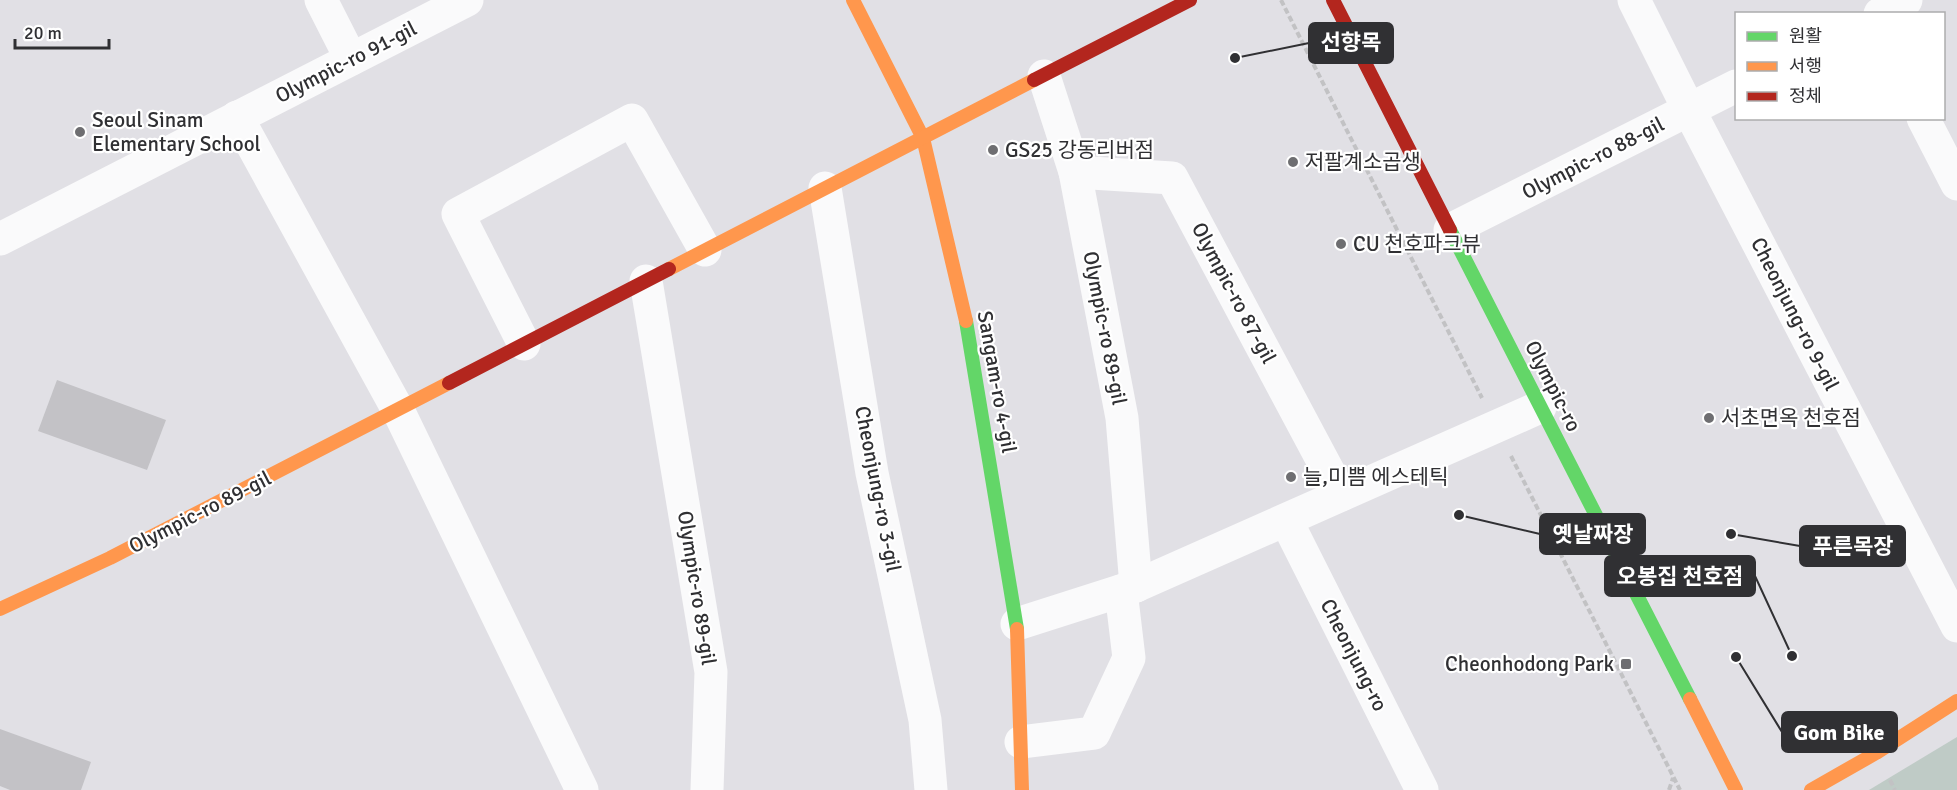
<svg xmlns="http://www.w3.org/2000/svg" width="1957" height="790" font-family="Signika,'Noto Sans KR',sans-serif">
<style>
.green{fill:#bfcbc6}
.building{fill:#c3c2c6}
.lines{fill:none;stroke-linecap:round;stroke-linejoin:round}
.path{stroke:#c2c2c4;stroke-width:4;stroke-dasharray:6 3;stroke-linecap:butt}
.street{stroke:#fafafb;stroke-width:33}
.fast{stroke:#63d668;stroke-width:14}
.slow{stroke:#ff974d;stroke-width:14}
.jam{stroke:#b3261e;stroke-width:14}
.poi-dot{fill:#6e6e71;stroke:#fff;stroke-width:2}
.labels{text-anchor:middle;stroke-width:4.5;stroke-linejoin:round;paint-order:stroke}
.street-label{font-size:21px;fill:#303033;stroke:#fff}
.poi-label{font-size:21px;fill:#303033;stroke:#fff;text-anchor:start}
.leader{fill:none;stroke:#303033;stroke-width:2}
.callout-dot{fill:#303033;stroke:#fff;stroke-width:2}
.callout{fill:#303033;stroke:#303033;stroke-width:2}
.callout-label{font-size:22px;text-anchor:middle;font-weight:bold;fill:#fff}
</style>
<rect width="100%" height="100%" fill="#e1e0e5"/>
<polygon class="green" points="1957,737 1957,790 1869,790"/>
<g class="building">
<polygon points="57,380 166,420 147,470 38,431"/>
<polygon points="0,729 91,762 81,790 10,790 0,786"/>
</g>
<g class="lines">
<g class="path">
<polyline points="1281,0 1482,398"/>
<polyline points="1511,456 1680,790"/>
<polyline points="1890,780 1895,790"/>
<polyline points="1669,790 1673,778"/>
</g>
<g class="street">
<polyline points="321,0 351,59"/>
<polyline points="1634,0 1689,110 1957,626"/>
<polyline points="1880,14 1906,0"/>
<polyline points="1044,76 1075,172 1122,418 1136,586"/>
<polyline points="237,117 398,410 582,790"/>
<polyline points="1923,118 1957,184"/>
<polyline points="1075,172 1172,178 1341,495"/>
<polyline points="825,188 872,473 925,720 931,790"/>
<polyline points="1450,230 1736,86"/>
<polyline points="0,239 467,0"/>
<polyline points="646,281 711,672 707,790"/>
<polyline points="524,344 458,214 632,120 705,250"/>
<polyline points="1286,520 1422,790"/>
<polyline points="1017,624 1136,586 1540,407"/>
<polyline points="1021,742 1094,733 1129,658 1121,591"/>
</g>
<g class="fast">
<polyline points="1450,230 1690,699"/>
<polyline points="966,321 1017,629"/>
</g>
<g class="slow">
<polyline points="853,0 923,138 966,321"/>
<polyline points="669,269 1034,80"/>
<polyline points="0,609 110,558 449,383"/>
<polyline points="1017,629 1022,790"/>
<polyline points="1690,699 1736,790"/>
<polyline points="1811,790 1876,753 1957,701"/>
</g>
<g class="jam">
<polyline points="1333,0 1450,230"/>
<polyline points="1034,80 1190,0"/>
<polyline points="449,383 669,269"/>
</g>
</g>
<g class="poi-dot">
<circle cx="80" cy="132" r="6"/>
<circle cx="993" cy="150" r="6"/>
<circle cx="1293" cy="162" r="6"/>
<circle cx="1341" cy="244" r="6"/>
<circle cx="1709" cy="418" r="6"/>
<circle cx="1291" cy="477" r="6"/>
<rect x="1620" y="658" width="12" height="12" rx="3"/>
</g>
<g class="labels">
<g class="street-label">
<text transform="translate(346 62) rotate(-27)" y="7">Olympic-ro 91-gil</text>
<text transform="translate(1593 158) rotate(-27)" y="7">Olympic-ro 88-gil</text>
<text transform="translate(1234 293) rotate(62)" y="7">Olympic-ro 87-gil</text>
<text transform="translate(1795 314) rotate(63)" y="7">Cheonjung-ro 9-gil</text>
<text transform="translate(1105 328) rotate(79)" y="7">Olympic-ro 89-gil</text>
<text transform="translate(997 382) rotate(80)" y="7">Sangam-ro 4-gil</text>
<text transform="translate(1553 386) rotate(63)" y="7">Olympic-ro</text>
<text transform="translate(878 489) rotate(79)" y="7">Cheonjung-ro 3-gil</text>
<text transform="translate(200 512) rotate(-27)" y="7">Olympic-ro 89-gil</text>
<text transform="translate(697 588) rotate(81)" y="7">Olympic-ro 89-gil</text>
<text transform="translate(1354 655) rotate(63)" y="7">Cheonjung-ro</text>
</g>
<g class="poi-label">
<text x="92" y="127">Seoul Sinam<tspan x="92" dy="24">Elementary School</tspan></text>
<text x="1005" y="157">GS25 강동리버점</text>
<text x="1305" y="169">저팔계소곱생</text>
<text x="1353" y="251">CU 천호파크뷰</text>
<text x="1721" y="425">서초면옥 천호점</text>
<text x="1303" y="484">늘,미쁨 에스테틱</text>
<text x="1614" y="671" text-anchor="end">Cheonhodong Park</text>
</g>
</g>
<path class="leader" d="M1235 58L1309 43M1459 515L1540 534M1731 534L1800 546M1792 656L1755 576M1736 657L1782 732"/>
<g class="callout-dot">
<circle cx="1235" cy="58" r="6"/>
<circle cx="1459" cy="515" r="6"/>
<circle cx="1731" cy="534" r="6"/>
<circle cx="1792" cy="656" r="6"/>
<circle cx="1736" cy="657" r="6"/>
</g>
<g class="callout">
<rect x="1309" y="23" width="84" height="40" rx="6"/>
<rect x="1540" y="514" width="105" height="40" rx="6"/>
<rect x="1800" y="526" width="105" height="40" rx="6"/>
<rect x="1605" y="556" width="150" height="40" rx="6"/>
<rect x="1782" y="712" width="115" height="40" rx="6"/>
</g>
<g class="callout-label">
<text x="1351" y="50">선향목</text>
<text x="1593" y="542">옛날짜장</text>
<text x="1853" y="554">푸른목장</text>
<text x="1680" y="584">오봉집 천호점</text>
<text x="1839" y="740">Gom Bike</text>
</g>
<rect x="1735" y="12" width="210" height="108" fill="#ffffff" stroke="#acacad" stroke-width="1.5"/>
<rect x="1747" y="32" width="30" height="9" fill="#63d668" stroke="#acacad" stroke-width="1.5"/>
<text x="1789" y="42" font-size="18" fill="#303033">원활</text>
<rect x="1747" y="62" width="30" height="9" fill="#ff974d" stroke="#acacad" stroke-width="1.5"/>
<text x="1789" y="72" font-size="18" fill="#303033">서행</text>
<rect x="1747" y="92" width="30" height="9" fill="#b3261e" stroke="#acacad" stroke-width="1.5"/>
<text x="1789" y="102" font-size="18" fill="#303033">정체</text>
<path d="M15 39v9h94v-9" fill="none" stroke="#303033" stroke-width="3"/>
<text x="24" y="39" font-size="18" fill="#303033" stroke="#ffffff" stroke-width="4.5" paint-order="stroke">20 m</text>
</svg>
